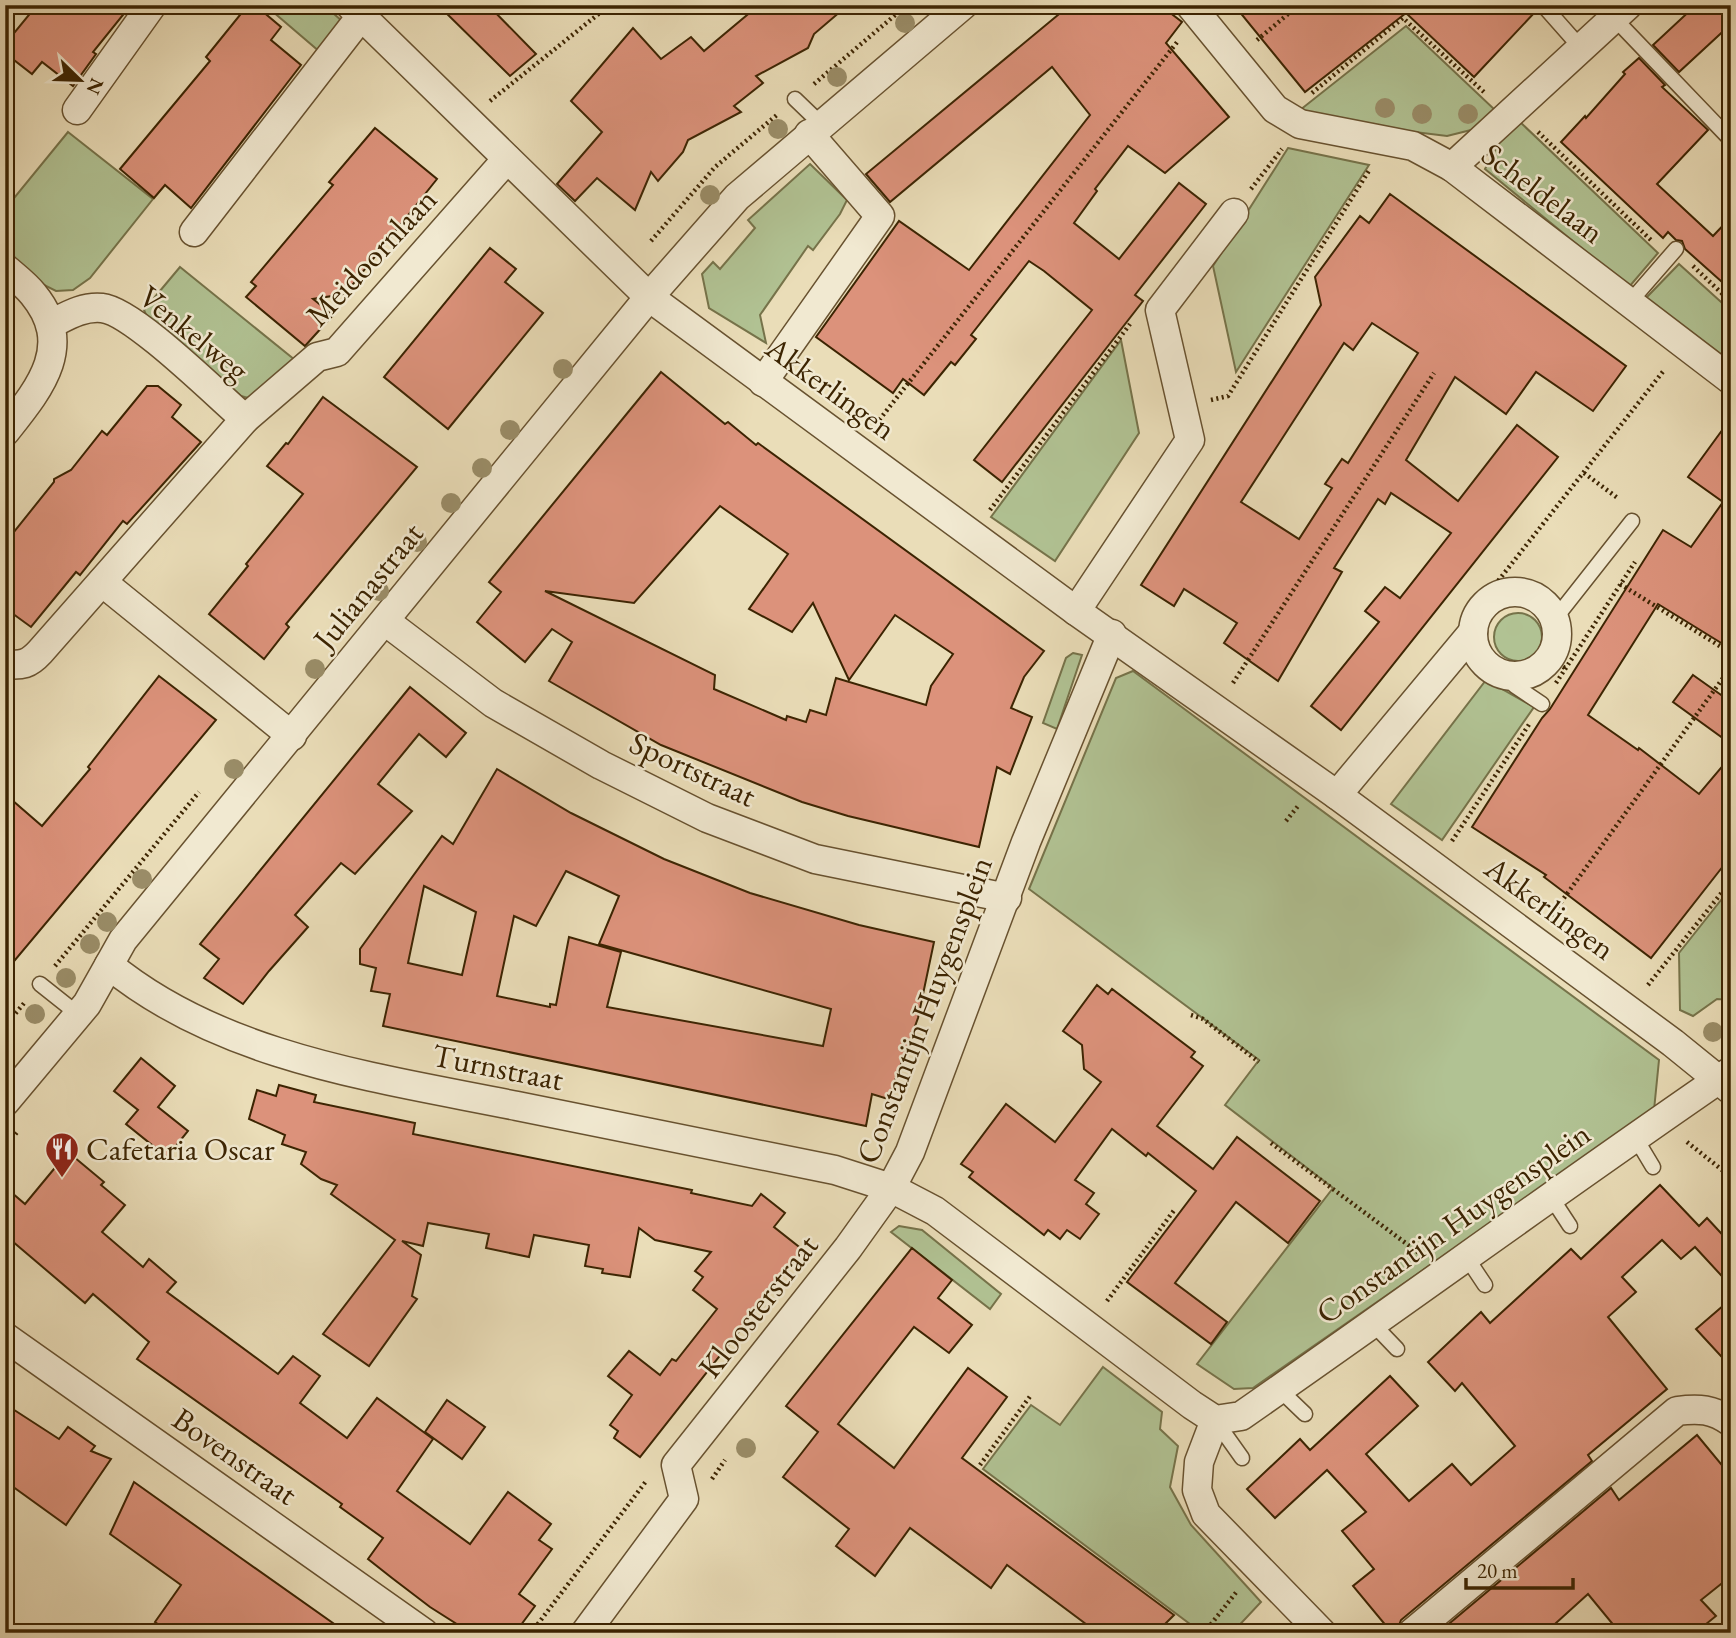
<svg xmlns="http://www.w3.org/2000/svg" width="1736" height="1638" font-family="'EB Garamond',serif">
<style>
.green{fill:#b1c293;stroke:#76734a;stroke-width:2}
.building{fill:#dc927b;stroke:#3c2402;stroke-width:2;fill-rule:evenodd}
.lines{fill:none;stroke-linecap:round;stroke-linejoin:round}
.service-casing{stroke:#685230;stroke-width:17}
.minor-casing{stroke:#685230;stroke-width:31}
.path{stroke:#3c2402;stroke-width:4.5;stroke-dasharray:2 3.5;stroke-linecap:butt}
.service{stroke:#f1e9d1;stroke-width:14}
.minor{stroke:#f1e9d1;stroke-width:28}
.tree{fill:#9a8d68}
.labels{text-anchor:middle;stroke-width:5;stroke-linejoin:round;paint-order:stroke}
.street-label{font-size:32px;fill:#3c2402;stroke:#f1e9d1}
.poi-label{font-size:32px;fill:#3c2402;stroke:#f1e9d1;text-anchor:start}
</style>
<rect width="100%" height="100%" fill="#eaddb8"/>
<filter id="stains"><feTurbulence type="fractalNoise" baseFrequency=".00286" numOctaves="4"/><feColorMatrix values="0 0 0 0 .2 0 0 0 0 .09 0 0 0 0 .02 0 0 0 .5 -.17"/></filter>
<radialGradient id="worn" r=".72"><stop offset=".6" stop-color="#630" stop-opacity="0"/><stop offset="1" stop-color="#630" stop-opacity=".3"/></radialGradient>
<g class="green">
<polygon points="265,5 287,5 296,13 303,5 324,5 343,22 320,52"/>
<polygon points="1406,26 1495,110 1485,121 1471,130 1447,136 1318,120 1300,110"/>
<polygon points="1519,121 1658,253 1629,287 1485,169 1503,135"/>
<polygon points="68,132 153,199 90,278 73,290 56,291 44,285 5,250 5,209"/>
<polygon points="1288,148 1369,165 1236,372 1213,266"/>
<polygon points="810,164 847,200 840,214 813,250 808,246 760,315 766,343 709,308 702,274 713,262 720,269 755,228 748,220"/>
<polygon points="1679,264 1731,311 1731,362 1646,298"/>
<polygon points="180,267 295,360 252,399 241,396 147,317 144,310"/>
<polygon points="1121,340 1139,433 1055,561 991,517"/>
<circle cx="1518" cy="637" r="24"/>
<polygon points="1073,653 1082,655 1057,729 1043,723 1066,658"/>
<polygon points="1133,671 1659,1060 1654,1110 1253,1388 1234,1389 1197,1364 1333,1188 1225,1105 1259,1060 1029,889 1116,678"/>
<polygon points="1486,680 1534,707 1442,840 1391,804"/>
<polygon points="1725,895 1731,899 1731,1000 1717,999 1693,1016 1680,1010 1679,953"/>
<polygon points="899,1226 922,1230 1001,1294 990,1309 891,1232"/>
<polygon points="1103,1367 1162,1412 1160,1429 1178,1446 1170,1487 1191,1525 1261,1602 1232,1633 1202,1633 983,1469 1031,1405 1060,1425"/>
</g>
<g class="building">
<polygon points="37,5 131,5 93,52 96,54 73,86 42,62 32,74 5,53 5,44"/>
<polygon points="248,5 255,5 281,27 271,40 301,65 191,208 165,185 154,198 120,169 210,61 206,57"/>
<polygon points="438,5 488,5 536,54 510,76"/>
<polygon points="759,5 848,5 814,34 808,48 756,76 763,83 734,106 741,112 688,140 683,152 658,181 651,172 635,210 597,178 575,201 557,184 602,132 571,101 633,28 661,59 691,37 704,51"/>
<polygon points="1070,5 1160,5 1182,22 1166,43 1229,117 1165,173 1128,146 1095,189 1097,191 1074,223 1119,259 1179,183 1206,204 1135,295 1143,301 1002,482 974,460 1092,310 1044,271 1029,261 971,335 976,339 955,365 951,362 924,395 903,379 893,393 816,337 899,221 969,270 1090,115 1052,67 890,202 866,174"/>
<polygon points="1234,5 1534,5 1536,11 1474,77 1406,13 1305,92"/>
<polygon points="1696,5 1731,5 1731,24 1679,72 1653,45"/>
<polygon points="1639,58 1665,85 1662,87 1708,130 1657,184 1713,236 1731,217 1731,290 1685,249 1682,241 1676,240 1668,232 1663,238 1561,142 1585,116 1586,118 1625,74 1623,72"/>
<polygon points="375,128 437,179 345,294 313,299 333,315 305,346 246,297 256,286 251,282 333,185 329,182"/>
<path d="M1390,194L1626,366L1593,411L1536,372L1506,414L1455,377L1406,460L1458,501L1517,425L1558,457L1341,730L1311,706L1379,622L1365,611L1385,587L1400,598L1451,533L1391,493L1385,504L1378,499L1334,568L1342,572L1278,681L1224,643L1237,623L1184,589L1174,606L1141,585L1321,305L1315,277L1360,216L1369,223ZM1372,323L1418,353L1348,463L1342,459L1325,484L1332,488L1299,539L1241,502L1344,343L1353,350Z"/>
<polygon points="490,248 516,269 505,282 543,313 448,429 384,377"/>
<path d="M661,372L725,424L728,422L756,445L758,443L1044,651L1024,677L1011,708L1032,717L1010,774L997,767L979,847L848,816L802,802L661,745L549,681L572,642L552,629L525,662L477,622L501,592L489,582ZM720,506L788,554L749,609L792,632L813,603L849,680L895,615L953,654L931,686L926,705L836,678L826,715L810,710L806,722L787,716L786,720L714,689L715,675L545,591L634,603Z"/>
<polygon points="147,386 158,386 181,405 172,417 201,442 127,524 123,521 80,575 76,572 31,627 5,608 5,543 54,482 54,479 71,470 102,431 107,435"/>
<polygon points="323,397 417,467 286,624 289,627 264,659 209,614 248,566 246,564 303,494 267,466 286,443 288,444"/>
<polygon points="1731,418 1731,649 1658,604 1588,715 1638,750 1639,748 1699,794 1731,756 1731,856 1651,958 1544,877 1546,875 1472,827 1542,718 1550,709 1663,530 1691,547 1723,502 1688,477"/>
<polygon points="1693,675 1731,702 1731,744 1673,702"/>
<polygon points="159,676 216,720 5,972 5,794 42,826 90,769 88,767"/>
<polygon points="410,687 466,733 446,757 419,734 378,784 412,811 355,874 341,863 295,915 308,927 269,971 243,1004 204,978 219,959 200,944"/>
<path d="M497,769L571,813L664,859L750,893L859,925L934,942L918,1018L900,1067L888,1099L872,1094L866,1126L383,1026L390,994L371,991L376,968L360,964V949L442,836L453,844ZM566,871L619,896L599,944L831,1009L823,1046L607,1007L621,952L569,937L556,1005L550,1004V1007L497,996L514,916L536,926ZM424,886L476,912L462,975L408,963Z"/>
<polygon points="1097,985 1108,994 1112,989 1195,1052 1191,1057 1203,1066 1157,1126 1213,1169 1237,1137 1320,1201 1288,1243 1236,1202 1175,1283 1227,1322 1211,1344 1127,1282 1196,1191 1148,1153 1146,1156 1112,1129 1075,1180 1094,1193 1086,1204 1099,1214 1080,1239 1067,1230 1060,1239 1048,1230 1044,1235 969,1177 973,1172 961,1164 1006,1104 1055,1142 1101,1082 1084,1069 1082,1045 1063,1031"/>
<polygon points="141,1058 175,1086 158,1107 188,1131 167,1157 126,1124 138,1110 114,1091"/>
<polygon points="279,1085 316,1095 314,1102 415,1123 413,1134 692,1190 691,1193 752,1206 761,1194 785,1213 774,1227 803,1250 640,1457 614,1438 618,1431 610,1425 632,1395 608,1376 629,1351 660,1375 672,1359 676,1361 717,1309 693,1290 703,1277 695,1271 711,1252 655,1240 639,1228 630,1277 602,1273 603,1269 585,1266 589,1245 534,1235 529,1257 486,1248 489,1234 428,1223 423,1246 402,1241 421,1255 412,1296 417,1299 369,1366 323,1334 395,1240 331,1194 337,1185 321,1179 301,1164 306,1152 282,1144 285,1135 249,1119 257,1090 276,1096"/>
<polygon points="68,1152 104,1182 101,1185 125,1205 102,1232 143,1267 149,1259 176,1282 167,1292 278,1374 293,1356 320,1376 300,1403 347,1438 377,1398 433,1439 397,1491 470,1544 508,1492 551,1524 539,1540 552,1549 519,1594 535,1606 515,1633 471,1633 430,1607 392,1578 368,1559 383,1538 340,1507 342,1504 137,1359 149,1342 93,1294 85,1303 5,1235 5,1187 25,1204"/>
<polygon points="1660,1185 1699,1226 1707,1218 1731,1244 1731,1286 1695,1247 1681,1259 1662,1240 1622,1277 1636,1292 1608,1317 1667,1389 1588,1455 1592,1461 1401,1620 1396,1633 1392,1633 1353,1586 1374,1569 1342,1531 1366,1512 1327,1470 1275,1518 1247,1489 1300,1439 1310,1450 1390,1376 1418,1406 1366,1454 1409,1501 1452,1464 1471,1485 1515,1446 1462,1383 1455,1391 1428,1362 1481,1312 1490,1323 1571,1249 1581,1259"/>
<polygon points="912,1248 952,1280 938,1298 972,1325 949,1353 914,1327 838,1424 894,1468 968,1368 1007,1397 962,1458 1174,1615 1156,1633 1098,1633 1007,1565 991,1588 910,1528 875,1576 836,1546 849,1529 783,1477 818,1432 786,1406"/>
<polygon points="1731,1299 1731,1367 1696,1329"/>
<polygon points="447,1400 485,1427 462,1459 425,1432"/>
<polygon points="5,1404 59,1439 68,1427 95,1446 91,1451 111,1459 66,1525 5,1481"/>
<polygon points="1697,1435 1731,1476 1731,1576 1701,1600 1716,1616 1695,1633 1620,1633 1588,1594 1545,1633 1438,1633 1611,1488 1619,1500"/>
<polygon points="134,1482 238,1556 347,1633 170,1633 155,1622 181,1585 110,1534"/>
</g>
<g class="lines">
<g class="service-casing">
<g id="service">
<polyline points="1543,5 1581,48"/>
<polyline points="1614,18 1731,140"/>
<polyline points="795,99 821,124"/>
<polyline points="1629,303 1676,249"/>
<polyline points="1554,620 1632,521"/>
<polyline points="1514,676 1515,686 1542,704"/>
<polyline points="40,984 79,1015"/>
<polyline points="1635,1137 1653,1167"/>
<polyline points="1551,1197 1570,1226"/>
<polyline points="1467,1258 1485,1285"/>
<polyline points="1373,1324 1397,1349"/>
<polyline points="1279,1389 1305,1414"/>
<polyline points="1215,1420 1242,1458"/>
</g>
</g>
<g class="minor-casing">
<g id="minor">
<polyline points="350,5 649,297 1076,611 1337,795 1673,1043 1731,1090"/>
<polyline points="1190,5 1275,109 1300,124 1413,146 1452,167 1731,380"/>
<polyline points="77,110 152,5"/>
<polyline points="1452,167 1628,5"/>
<polyline points="194,232 362,15"/>
<path d="M5,268C14,276 25,284 33,294C76,346 39,389 5,432"/>
<polyline points="763,382 880,216 809,134"/>
<polyline points="245,419 317,357 337,352 507,159"/>
<polyline points="102,582 292,736"/>
<circle cx="1515" cy="634" r="42"/>
<polyline points="1076,611 1190,440 1160,310 1234,213"/>
<polyline points="385,621 493,703 601,765 707,818 815,859 1007,898"/>
<path d="M1112,634L1026,842L910,1152L891,1188L935,1211L1192,1405L1215,1420L1241,1416C1405,1302 1566,1184 1731,1071"/>
<path d="M5,664C22,666 29,664 40,652L245,419C217,395 133,311 102,308C83,306 67,316 51,324"/>
<polyline points="1337,795 1473,632"/>
<path d="M109,965C222,1058 379,1078 517,1106C623,1128 729,1149 835,1170L891,1188L848,1248L676,1465L684,1499L585,1633"/>
<polyline points="5,1102 87,1004 123,940 649,297 737,197 963,5"/>
<polyline points="5,1337 424,1633"/>
<polyline points="1215,1420 1199,1462 1197,1490 1206,1514 1322,1633"/>
<path d="M1412,1633L1677,1411C1699,1408 1713,1409 1731,1422"/>
</g>
</g>
<g class="path">
<polyline points="1257,40 1299,5"/>
<polyline points="814,84 907,5"/>
<polyline points="1312,93 1403,18 1485,93"/>
<polyline points="490,101 601,12"/>
<polyline points="1538,132 1653,242"/>
<polyline points="1251,189 1282,149"/>
<polyline points="651,241 715,167 778,114"/>
<polyline points="1693,266 1731,302"/>
<polyline points="1211,400 1228,396 1370,169"/>
<polyline points="876,424 1178,41"/>
<polyline points="1584,473 1619,499"/>
<polyline points="990,510 1130,324"/>
<polyline points="1620,584 1731,653"/>
<polyline points="1496,597 1498,581 1665,369"/>
<polyline points="1549,658 1565,668"/>
<polyline points="1233,683 1434,373"/>
<polyline points="1556,683 1635,562"/>
<polyline points="1286,821 1298,806"/>
<polyline points="1452,841 1530,723"/>
<polyline points="1551,916 1731,667"/>
<polyline points="55,966 199,792"/>
<polyline points="1648,985 1731,881"/>
<polyline points="1191,1015 1203,1019 1259,1062"/>
<polyline points="5,1026 25,1002"/>
<polyline points="1687,1142 1731,1177"/>
<polyline points="1271,1143 1419,1253"/>
<polyline points="5,1147 18,1131"/>
<polyline points="1107,1301 1175,1209"/>
<polyline points="980,1465 1031,1395"/>
<polyline points="712,1479 725,1460"/>
<polyline points="531,1633 647,1480"/>
<polyline points="1204,1633 1238,1590"/>
</g>
<use href="#service" class="service"/>
<use href="#minor" class="minor"/>
</g>
<g class="tree">
<circle cx="905" cy="23" r="10"/>
<circle cx="837" cy="77" r="10"/>
<circle cx="1385" cy="108" r="10"/>
<circle cx="1422" cy="114" r="10"/>
<circle cx="1468" cy="114" r="10"/>
<circle cx="778" cy="129" r="10"/>
<circle cx="710" cy="195" r="10"/>
<circle cx="563" cy="369" r="10"/>
<circle cx="510" cy="430" r="10"/>
<circle cx="482" cy="468" r="10"/>
<circle cx="451" cy="503" r="10"/>
<circle cx="417" cy="542" r="10"/>
<circle cx="379" cy="591" r="10"/>
<circle cx="315" cy="669" r="10"/>
<circle cx="234" cy="769" r="10"/>
<circle cx="142" cy="879" r="10"/>
<circle cx="107" cy="922" r="10"/>
<circle cx="90" cy="944" r="10"/>
<circle cx="66" cy="978" r="10"/>
<circle cx="35" cy="1014" r="10"/>
<circle cx="1713" cy="1032" r="10"/>
<circle cx="746" cy="1448" r="10"/>
</g>
<defs>
<g id="restaurant-pin" transform="scale(1.75)"><path d="M0 17L-7.5 6A9.5 9.5 0 1 1 7.5 6Z" fill="#8f2418" stroke="#f1e9d1"/><path d="M-5-6h1v4h1v-4h1v4h1v-4h1v5L-1.5 .5V6h-2V.5L-5-1ZM5-6V6H3V1.5H1.5Q1.5-4 5-6Z" fill="#fff"/></g>
</defs>
<g fill-rule="evenodd">
<use href="#restaurant-pin" x="62" y="1149"/>
</g>
<g class="labels">
<g class="street-label">
<text transform="translate(1543 193) rotate(37)" y="11">Scheldelaan</text>
<text transform="translate(371 257) rotate(-47)" y="11">Meidoornlaan</text>
<text transform="translate(194 333) rotate(39)" y="11">Venkelweg</text>
<text transform="translate(831 388) rotate(36)" y="11">Akkerlingen</text>
<text transform="translate(368 586) rotate(-51)" y="11">Julianastraat</text>
<text transform="translate(693 769) rotate(25)" y="11">Sportstraat</text>
<text transform="translate(1550 908) rotate(36)" y="11">Akkerlingen</text>
<text transform="translate(924 1010) rotate(-69)" y="11">Constantijn Huygensplein</text>
<text transform="translate(498 1067) rotate(11)" y="11">Turnstraat</text>
<text transform="translate(1453 1223) rotate(-35)" y="11">Constantijn Huygensplein</text>
<text transform="translate(758 1306) rotate(-52)" y="11">Kloosterstraat</text>
<text transform="translate(235 1456) rotate(35)" y="11">Bovenstraat</text>
</g>
<g class="poi-label">
<text x="86" y="1160">Cafetaria Oscar</text>
</g>
</g>
<rect width="1736" height="1638" fill="none" stroke="#eaddb8" stroke-width="28"/>
<rect x="7" y="7" width="1722" height="1624" fill="none" stroke="#3c2402" stroke-width="3.5"/>
<rect x="14" y="14" width="1708" height="1610" fill="none" stroke="#3c2402" stroke-width="2"/>
<g transform="translate(80 80) rotate(113)" stroke="#f1e9d1" stroke-width="5" paint-order="stroke">
<path d="M0-5L12 26L0 18L-12 26Z" fill="#3c2402"/>
<text y="-10" font-size="19" font-weight="bold" text-anchor="middle" fill="#3c2402">N</text>
</g>
<path d="M1466 1578v10h107v-10" fill="none" stroke="#3c2402" stroke-width="3.5"/>
<text x="1477" y="1578" font-size="21" fill="#3c2402" stroke="#f1e9d1" stroke-width="5" paint-order="stroke">20 m</text>
<rect width="100%" height="100%" filter="url(#stains)"/>
<rect width="100%" height="100%" fill="url(#worn)"/>
</svg>
